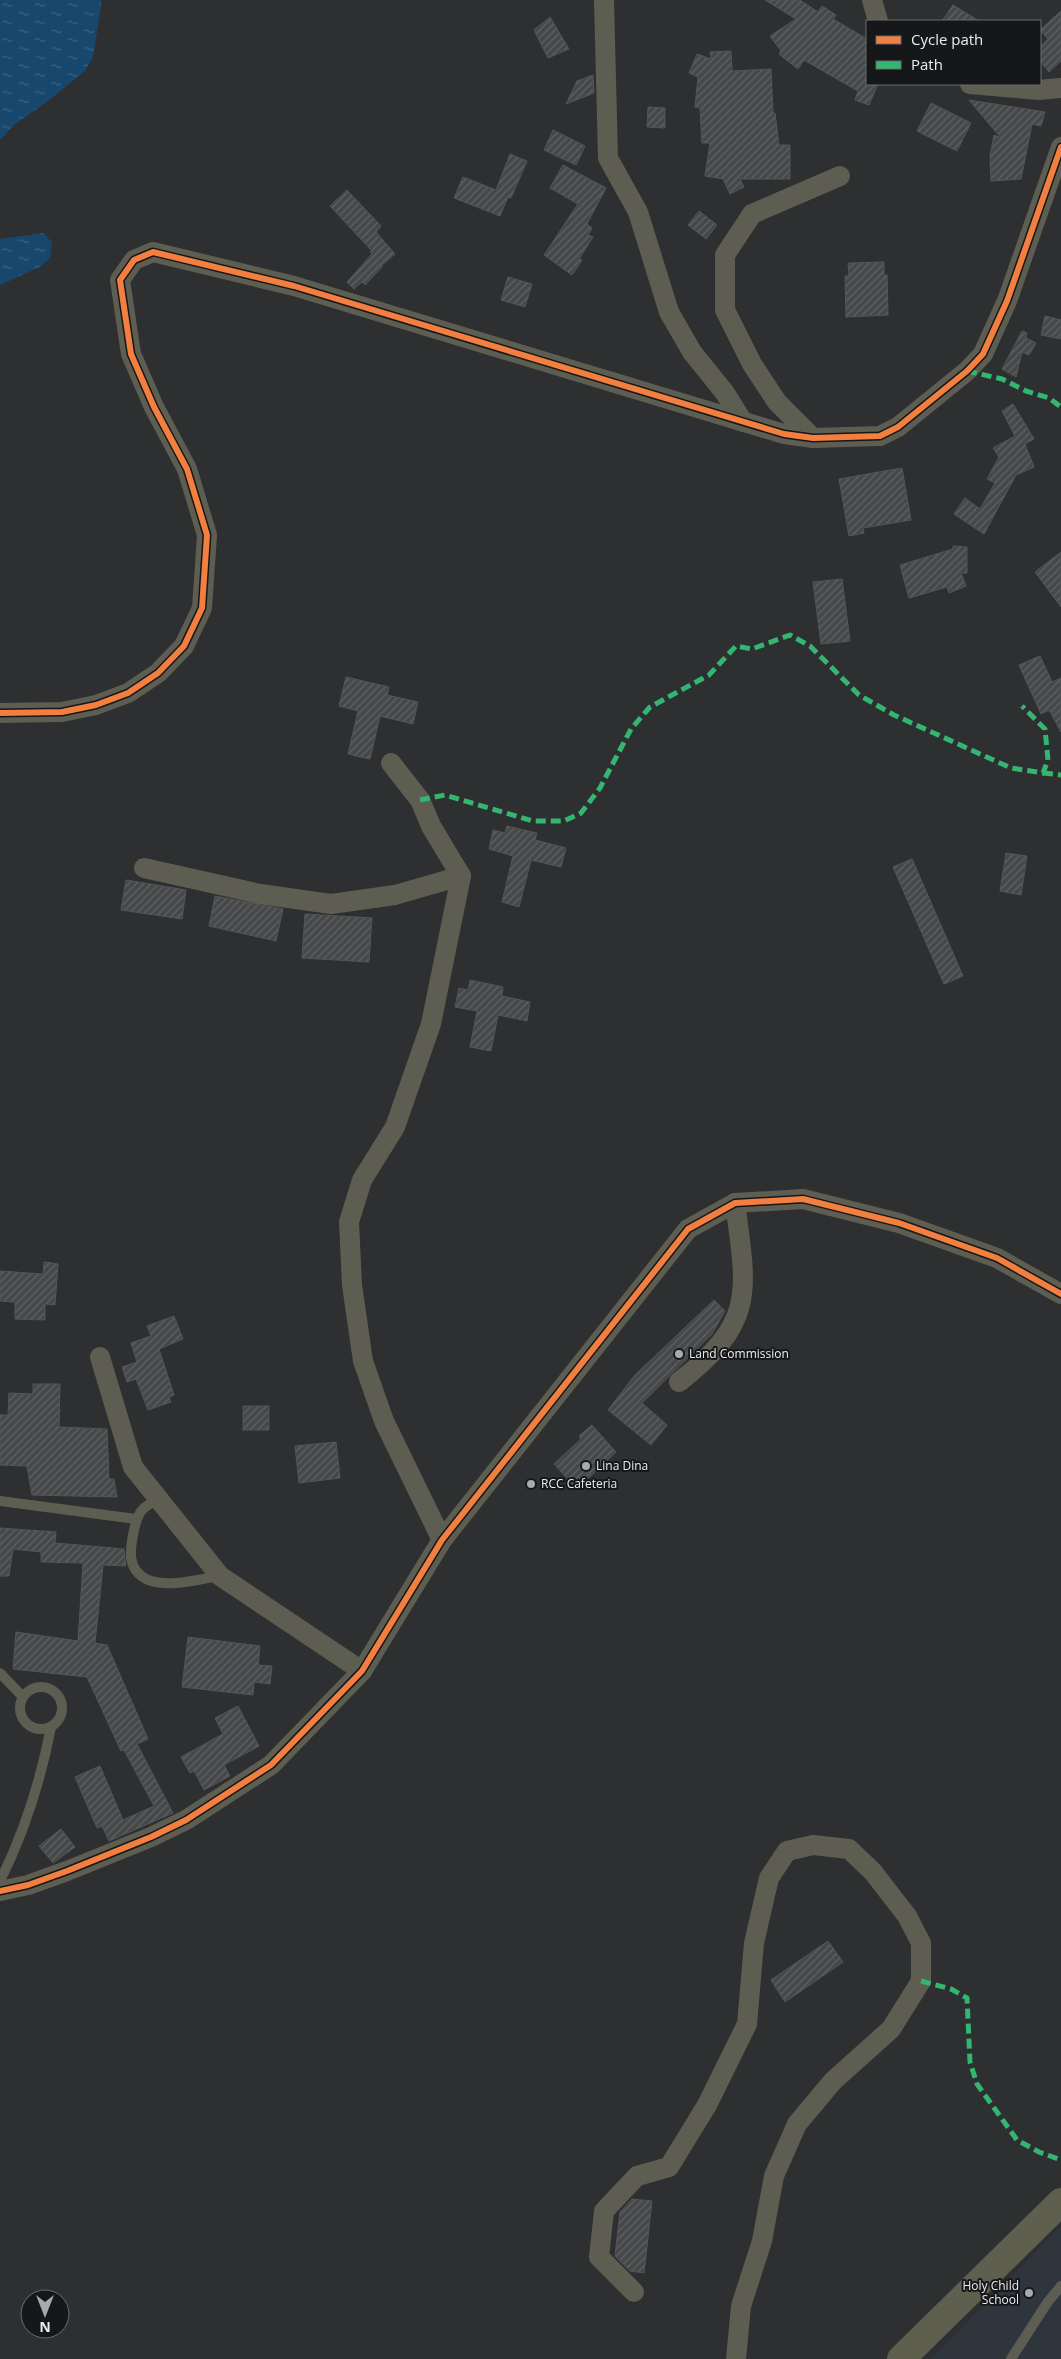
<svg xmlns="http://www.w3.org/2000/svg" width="1061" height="2359" font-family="'Open Sans',sans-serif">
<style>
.built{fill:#2e353d}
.water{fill:url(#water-ripples)}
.building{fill:url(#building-hatch);stroke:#535557}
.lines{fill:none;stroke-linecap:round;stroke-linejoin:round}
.lane{stroke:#5d5e51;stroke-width:10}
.street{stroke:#5d5e51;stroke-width:20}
.secondary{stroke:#5e5f4e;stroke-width:28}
.quiet{stroke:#33b770;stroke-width:5;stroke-dasharray:10 5;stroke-linecap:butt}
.cycleway-casing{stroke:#151718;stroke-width:9}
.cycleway{stroke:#f27e40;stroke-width:6}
.poi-dot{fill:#a8aaad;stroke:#151718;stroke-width:2}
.labels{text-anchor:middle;stroke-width:4;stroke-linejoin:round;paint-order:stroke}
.poi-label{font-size:12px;fill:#ebedf0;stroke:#151718;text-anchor:start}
</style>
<defs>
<pattern id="water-ripples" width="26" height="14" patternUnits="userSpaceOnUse" patternTransform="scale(1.25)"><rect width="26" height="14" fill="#18476e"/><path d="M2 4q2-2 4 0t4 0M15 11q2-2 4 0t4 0" fill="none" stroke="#3a6283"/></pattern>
<pattern id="building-hatch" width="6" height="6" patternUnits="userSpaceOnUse" patternTransform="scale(1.25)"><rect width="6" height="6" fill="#454748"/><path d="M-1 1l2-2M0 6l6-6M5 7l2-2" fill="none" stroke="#606263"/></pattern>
</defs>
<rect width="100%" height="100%" fill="#2d2f31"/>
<polygon class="built" points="1061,2226 1061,2359 931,2359"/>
<g class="water">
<polygon points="0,0 102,0 93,57 85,71 48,101 14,125 0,140"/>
<polygon points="43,233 52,242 50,258 40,267 0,285 0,239"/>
</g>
<g class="building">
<polygon points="765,0 800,0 818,12 822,6 836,15 833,19 867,39 867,84 878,84 869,105 855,100 858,91 804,60 798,69 779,54 781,51 770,36 796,19"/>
<polygon points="953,5 979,21 942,21"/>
<polygon points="1061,11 1061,61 1049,72 1040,61 1040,47 1048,39 1040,30"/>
<polygon points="550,17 569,49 548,58 534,30"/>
<polygon points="731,51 732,71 771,69 773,113 775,113 779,145 790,145 790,179 740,179 744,187 730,194 723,179 705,176 710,143 702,143 700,108 695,107 698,77 689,73 697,54 711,59 710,52"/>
<polygon points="593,75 594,93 566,104 577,81"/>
<polygon points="969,100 1045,112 1041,126 1032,124 1021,179 991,181 990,156 994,135 1001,138"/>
<polygon points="931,103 971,123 957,151 917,131"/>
<polygon points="648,107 665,108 665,128 647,127"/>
<polygon points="553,130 585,146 576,165 544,150"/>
<polygon points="510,154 527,161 511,198 508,197 500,216 454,198 463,177 496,190"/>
<polygon points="563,165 606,188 587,224 592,228 588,235 593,237 579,259 582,260 572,275 544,255 578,204 550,188"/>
<polygon points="347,190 381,226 376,232 395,254 381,266 382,267 365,285 362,282 354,289 347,282 372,254 370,252 372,251 330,206"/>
<polygon points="699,211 717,225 706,239 688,225"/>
<polygon points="884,262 884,275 887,275 888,315 846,317 845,276 849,276 848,263"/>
<polygon points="508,277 532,284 525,307 501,300"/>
<polygon points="1045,316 1061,320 1061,339 1041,335"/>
<polygon points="1022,331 1027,333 1026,338 1036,343 1029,355 1022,352 1016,377 1002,369"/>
<polygon points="1013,404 1034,439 1025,444 1034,467 1016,475 984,534 954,514 965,498 980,509 995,483 987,479 999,457 993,448 1015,436 1002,411"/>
<polygon points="902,468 911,520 863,528 864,533 849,536 839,479"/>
<polygon points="953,546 967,547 967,573 961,573 966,586 949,593 947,587 909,598 900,565 953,549"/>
<polygon points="1061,552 1061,607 1035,572"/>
<polygon points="842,579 850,641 821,644 813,582"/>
<polygon points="1040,656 1052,682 1061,678 1061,732 1049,710 1041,714 1019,665"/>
<polygon points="346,677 389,687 387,695 418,702 413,724 380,716 370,759 348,754 358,711 339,706"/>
<polygon points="507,826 537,833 535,840 566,848 561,867 531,860 519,907 502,902 513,856 489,849 493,830 505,833"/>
<polygon points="1006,853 1027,856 1021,895 1000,891"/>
<polygon points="912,859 963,976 944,984 893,867"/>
<polygon points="126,880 186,890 182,919 121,910"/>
<polygon points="215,896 283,909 276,941 209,926"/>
<polygon points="305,914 372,918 369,962 302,958"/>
<polygon points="470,980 503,987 502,996 530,1002 527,1021 498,1015 491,1051 470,1047 477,1011 455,1007 459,988 468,990"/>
<polygon points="44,1262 58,1264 55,1305 45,1304 45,1320 15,1319 15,1302 0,1301 0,1271 43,1274"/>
<polygon points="714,1300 725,1311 712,1334 642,1403 667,1425 651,1445 608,1410 635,1375"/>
<polygon points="174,1316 183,1339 159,1349 174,1395 169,1397 171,1402 148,1410 136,1379 127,1382 122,1367 137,1362 131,1343 151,1336 147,1326"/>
<polygon points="33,1384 60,1384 59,1427 107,1429 109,1479 114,1479 117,1497 32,1495 27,1466 0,1465 0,1415 8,1415 9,1393 33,1394"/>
<rect x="243" y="1406" width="26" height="24"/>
<polygon points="592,1425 616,1452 577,1489 554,1464 581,1439 579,1436"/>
<polygon points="336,1442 340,1478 299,1483 295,1446"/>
<polygon points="0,1528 56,1532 55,1543 124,1549 126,1566 103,1565 95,1643 107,1645 148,1739 137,1744 173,1813 109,1841 102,1826 97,1828 75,1777 100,1766 123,1820 154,1806 124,1750 121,1751 87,1677 13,1669 16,1632 78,1641 83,1563 41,1562 41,1552 13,1549 9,1576 0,1576"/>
<polygon points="188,1637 260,1646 258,1665 272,1666 270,1684 254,1682 253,1695 182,1687"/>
<polygon points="238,1706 259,1746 224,1765 230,1776 204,1790 194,1771 190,1773 181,1757 223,1734 215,1718"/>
<polygon points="61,1829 75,1847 53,1863 39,1846"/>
<polygon points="828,1941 843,1962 785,2002 771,1980"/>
<polygon points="632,2199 652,2201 644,2273 630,2271 615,2256 620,2212"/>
</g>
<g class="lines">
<g class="lane">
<path d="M159,1499C154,1502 147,1505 143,1509C137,1515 136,1523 134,1530C130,1549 126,1570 148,1580C170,1588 198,1579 220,1576"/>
<polyline points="0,1501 136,1519"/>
<polyline points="0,1673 23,1697"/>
<circle cx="41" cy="1708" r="21"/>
<path d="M0,1881C24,1833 41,1779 51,1727"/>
<polyline points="1011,2359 1047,2303 1061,2286"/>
</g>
<g class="street">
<polyline points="604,0 608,158 638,212 669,312 692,352 725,393 743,422"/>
<polyline points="872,0 878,21"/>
<polyline points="970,84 1038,90 1061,88"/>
<polyline points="813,438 777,402 752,364 725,310 725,255 752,214 840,176"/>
<polyline points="0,713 62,712 96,705 128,693 158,673 184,646 202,608 207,535 187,469 154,407 131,354 120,280 134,260 153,252 294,286 784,434 813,438 880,436 898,427 967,371 983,354 1007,301 1061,147"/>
<polyline points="391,763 420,800 431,826 461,876 431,1024 395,1127 362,1180 349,1222 352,1285 363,1361 384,1421 442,1540"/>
<polyline points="144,868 260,894 331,904 395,895 461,876"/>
<polyline points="100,1357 133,1467 220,1576 362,1671"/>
<path d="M679,1382C756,1322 747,1292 735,1203"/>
<polyline points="0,1891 28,1885 67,1871 151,1837 186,1820 271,1765 362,1671 442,1540 688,1229 735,1203 803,1199 899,1223 997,1258 1061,1294"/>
<polyline points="634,2292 599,2257 604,2211 637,2176 669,2167 707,2105 747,2024 754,1943 769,1878 787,1851 813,1845 849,1849 873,1872 907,1916 921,1943 921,1981 891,2029 833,2081 797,2124 774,2176 762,2241 741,2306 736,2359"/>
</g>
<polyline class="secondary" points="901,2359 1061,2202"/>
<g class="quiet">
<polyline points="967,371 1002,379 1026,391 1049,398 1061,407"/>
<polyline points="1043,773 1061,775"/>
<polyline points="420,800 445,795 533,821 564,821 581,813 600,788 631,729 650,707 709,675 736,646 752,649 790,635 810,646 859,695 894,715 1011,768 1043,773 1048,760 1045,729 1022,706"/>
<polyline points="921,1981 951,1989 967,1998 970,2062 977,2084 1017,2140 1039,2152 1061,2160"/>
</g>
<g class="cycleway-casing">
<g id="cycleway">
<polyline points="0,713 62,712 96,705 128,693 158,673 184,646 202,608 207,535 187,469 154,407 131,354 120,280 134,260 153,252 294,286 784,434 813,438 880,436 898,427 967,371 983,354 1007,301 1061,147"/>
<polyline points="0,1891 28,1885 67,1871 151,1837 186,1820 271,1765 362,1671 442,1540 688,1229 735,1203 803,1199 899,1223 997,1258 1061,1294"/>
</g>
</g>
<use href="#cycleway" class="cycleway"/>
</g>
<g class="poi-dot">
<circle cx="679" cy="1354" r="5"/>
<circle cx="586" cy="1466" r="5"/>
<circle cx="531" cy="1484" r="5"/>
<circle cx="1029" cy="2293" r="5"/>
</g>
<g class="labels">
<g class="poi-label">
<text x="689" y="1358">Land Commission</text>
<text x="596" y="1470">Lina Dina</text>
<text x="541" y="1488">RCC Cafeteria</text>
<text x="1019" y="2290" text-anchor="end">Holy Child<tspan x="1019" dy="14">School</tspan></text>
</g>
</g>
<rect x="866" y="20" width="175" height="65" fill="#151718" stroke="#6b6d6e"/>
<rect x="876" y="36" width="25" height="8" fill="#f27e40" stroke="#6b6d6e"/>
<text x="911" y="45" font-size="15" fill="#ebedf0">Cycle path</text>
<rect x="876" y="61" width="25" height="8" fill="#33b770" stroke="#6b6d6e"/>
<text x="911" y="70" font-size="15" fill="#ebedf0">Path</text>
<g transform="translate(45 2314) rotate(180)"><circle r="24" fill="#151718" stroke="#6b6d6e"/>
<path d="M0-4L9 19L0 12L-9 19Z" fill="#a8aaad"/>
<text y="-8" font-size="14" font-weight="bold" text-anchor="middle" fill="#ebedf0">N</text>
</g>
</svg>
